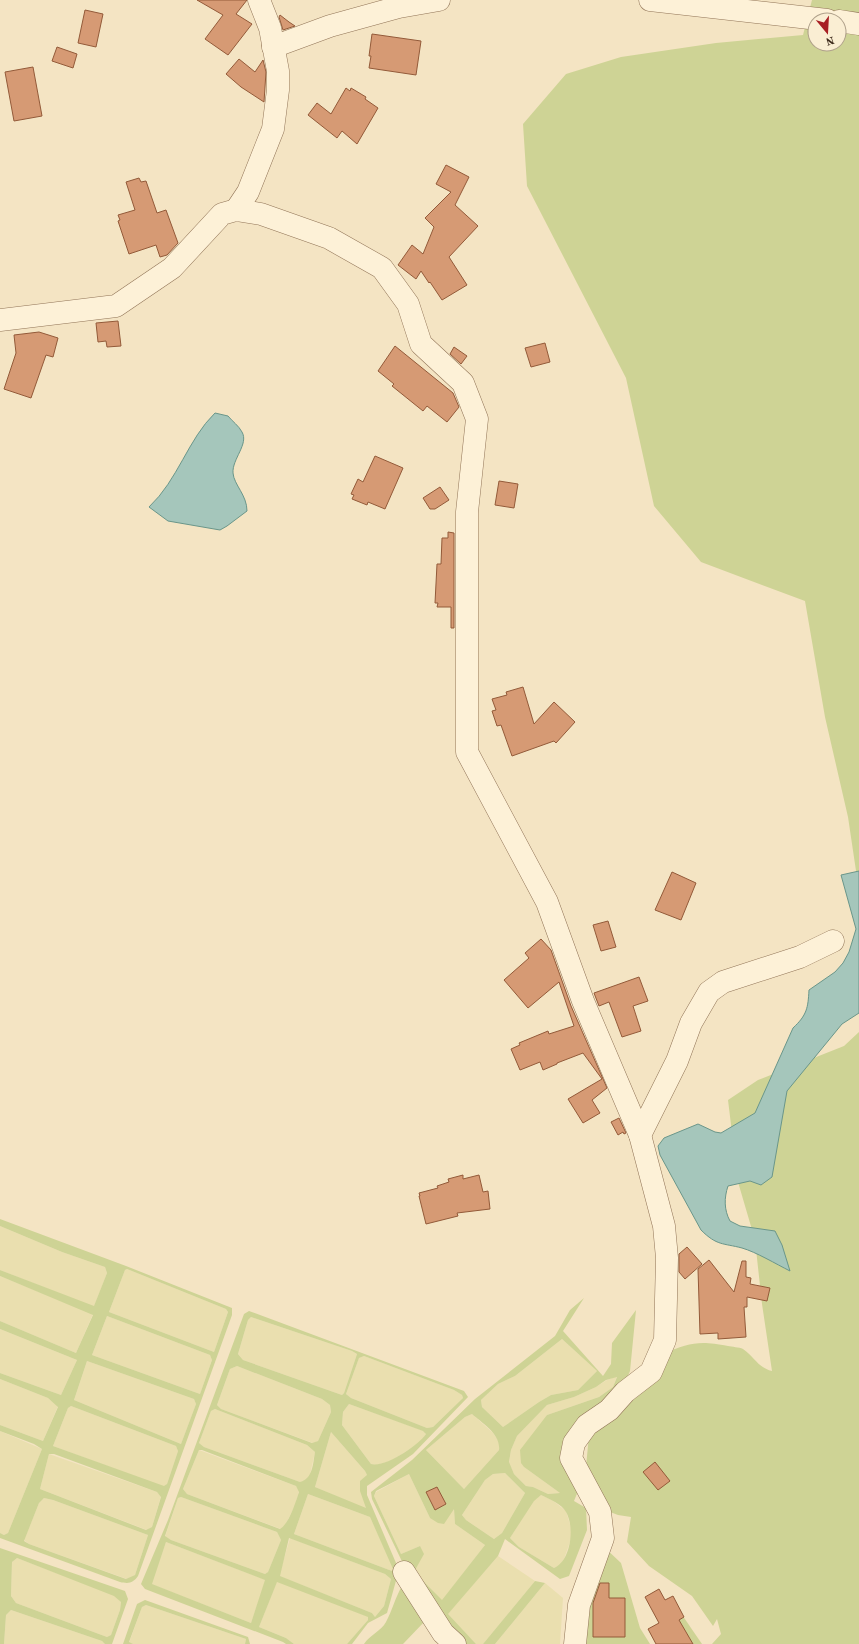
<svg xmlns="http://www.w3.org/2000/svg" width="859" height="1644" font-family="'Source Serif 4',serif">
<style>
.farmland{fill:#eadfaf}
.green{fill:#ced395;fill-rule:evenodd}
.water{fill:#a5c6bb;stroke:#6a968a}
.building{fill:#d69a74;stroke:#935a39}
.lines{fill:none;stroke-linecap:round;stroke-linejoin:round}
.minor-casing{stroke:#917457;stroke-width:23}
.minor{stroke:#fdf1d7;stroke-width:22}
</style>
<rect width="100%" height="100%" fill="#f4e4c3"/>
<g class="farmland">
<polygon points="0,1226 62,1252 105,1267 107,1273 94,1307 0,1270"/>
<polygon points="127,1269 226,1309 228,1312 214,1352 109,1312 125,1270"/>
<polygon points="0,1276 93,1314 76,1353 0,1321"/>
<polygon points="107,1316 210,1355 212,1360 200,1394 92,1355"/>
<polygon points="251,1317 352,1351 357,1354 344,1393 342,1395 243,1360 238,1354 248,1320"/>
<polygon points="0,1329 77,1360 61,1395 0,1373"/>
<polygon points="562,1339 597,1371 578,1390 551,1395 539,1402 503,1427 482,1407 481,1400 498,1384 515,1376"/>
<polygon points="364,1356 454,1390 462,1395 463,1398 433,1427 427,1428 351,1398 346,1394 359,1358"/>
<polygon points="87,1361 194,1399 196,1404 181,1444 74,1400"/>
<polygon points="237,1366 322,1399 330,1405 331,1412 318,1441 313,1443 221,1409 217,1405 230,1369"/>
<polygon points="617,1376 613,1387 599,1397 547,1415 524,1467 560,1493 548,1494 533,1487 526,1486 514,1474 509,1463 511,1450 517,1436 547,1405 574,1397 596,1387 607,1380"/>
<polygon points="0,1379 48,1398 58,1406 43,1441 0,1425"/>
<polygon points="349,1404 424,1431 426,1434 422,1441 391,1461 376,1465 371,1464 342,1425 343,1412"/>
<polygon points="71,1406 176,1446 178,1451 167,1484 164,1487 53,1446 68,1408"/>
<polygon points="215,1409 307,1445 315,1452 310,1475 305,1481 300,1482 204,1447 199,1443 211,1411"/>
<polygon points="472,1414 493,1433 500,1443 499,1450 464,1489 426,1450 465,1417"/>
<polygon points="0,1431 42,1449 8,1533 4,1535 0,1533"/>
<polygon points="331,1432 365,1471 367,1475 366,1509 315,1487"/>
<polygon points="199,1450 296,1486 299,1491 295,1506 284,1527 281,1529 187,1494 183,1489"/>
<polygon points="49,1454 157,1492 161,1496 152,1527 147,1530 40,1489"/>
<polygon points="505,1473 525,1493 502,1533 494,1539 466,1520 462,1515 485,1480 493,1474"/>
<polygon points="409,1474 430,1518 454,1508 455,1524 485,1545 442,1601 414,1572 420,1546 401,1554 374,1496 376,1492"/>
<polygon points="308,1494 370,1517 394,1569 392,1571 294,1534"/>
<polygon points="541,1495 552,1500 566,1511 571,1528 571,1539 564,1559 560,1565 554,1568 519,1547 510,1538 534,1500"/>
<polygon points="181,1497 277,1532 281,1540 268,1572 265,1574 171,1540 165,1537 178,1498"/>
<polygon points="44,1498 53,1500 148,1535 135,1575 127,1579 29,1544 24,1540 39,1503"/>
<polygon points="290,1538 385,1574 391,1579 384,1606 375,1617 372,1613 279,1576"/>
<polygon points="166,1542 266,1580 251,1623 151,1584"/>
<polygon points="498,1556 535,1581 483,1644 476,1644 447,1614"/>
<polygon points="17,1558 114,1595 121,1602 120,1610 111,1635 107,1637 16,1603 11,1596 12,1562"/>
<polygon points="277,1581 369,1617 368,1620 347,1644 294,1644 286,1638 259,1627"/>
<polygon points="545,1583 563,1598 560,1644 495,1644"/>
<polygon points="146,1605 246,1639 245,1644 133,1644 129,1643 142,1607"/>
<polygon points="11,1610 102,1641 105,1644 4,1644 6,1615"/>
</g>
<g class="green">
<path d="M812,0H859V891L848,817L825,717L805,601L701,562L654,506L626,378L527,186L523,124L566,74L621,57L716,43L803,35ZM815,20H839V44H815Z"/>
<path d="M859,1032V1644H712L721,1634L717,1619L713,1626L692,1596L649,1566L627,1542L631,1517L618,1515L605,1510L586,1467L589,1435L647,1389L656,1374L662,1354C690,1343 698,1340 728,1346C732,1347 739,1347 743,1349C755,1357 757,1367 772,1371L762,1304L755,1240L738,1182L728,1100L758,1080L844,1046Z"/>
<path d="M0,1219L126,1266L232,1308V1315L138,1576C133,1583 129,1584 120,1582L0,1538V1533L4,1535L8,1533L42,1449L34,1444L0,1431V1425L43,1441L58,1407L48,1398L0,1379V1373L61,1395L77,1360L0,1329V1321L76,1353L93,1315L0,1276V1270L94,1306L107,1273L105,1267L62,1252L0,1226ZM127,1269L226,1309L228,1312L214,1352L109,1312L125,1270ZM107,1316L210,1355L212,1360L200,1394L92,1355ZM87,1361L194,1399L196,1404L181,1444L74,1400ZM71,1406L176,1446L178,1451L167,1484L164,1486L53,1446L68,1408ZM49,1454H54L157,1492L161,1497L152,1527L146,1530L40,1489ZM44,1498L53,1500L148,1535L135,1575L126,1579L29,1544L24,1541L39,1503Z"/>
<path d="M584,1298L563,1331L603,1376L611,1364L612,1343L636,1310L630,1371L625,1383L571,1437L578,1491L574,1501L586,1508L587,1530L569,1576L560,1579L505,1539L498,1556L448,1614L476,1644H465L409,1576L372,1499L371,1492L412,1460L475,1399L555,1336L570,1310ZM562,1339L597,1371L578,1390L551,1395L539,1402L503,1427L482,1407L481,1400L498,1384L515,1376ZM617,1377L613,1387L599,1397L547,1415L520,1450L521,1463L524,1467L560,1493L548,1494L533,1487L526,1486L514,1474L509,1462L511,1450L517,1436L547,1405L574,1397L596,1387L606,1380ZM472,1414C482,1423 501,1434 499,1450L464,1489L426,1450L465,1417ZM505,1473L525,1493L502,1533L494,1539L466,1520L462,1515L485,1480L493,1474ZM409,1474L430,1518L438,1523L444,1524L454,1509L455,1524L485,1545L442,1600L414,1572L424,1554L420,1546L401,1554L374,1496L376,1491ZM541,1495C549,1499 562,1504 566,1512C575,1527 571,1561 554,1568L519,1547L510,1538L534,1501Z"/>
<path d="M249,1311L464,1391L468,1397L413,1454L367,1486V1495L399,1570L387,1613L368,1623L352,1644H347L368,1620V1617L277,1582L259,1627L286,1638L294,1644H286L283,1642L145,1589L141,1584L168,1520L244,1314ZM251,1317L352,1351L357,1354L344,1393L342,1395L243,1360L238,1354L248,1320ZM364,1356L454,1390L462,1395L463,1398L433,1427L427,1428L351,1398L346,1394L359,1358ZM237,1366L322,1399L330,1405L331,1412L318,1441L312,1443L221,1409L217,1405L230,1369ZM349,1404L423,1431L426,1434C419,1445 385,1468 371,1464L342,1425L343,1412ZM215,1409L307,1445L315,1452C313,1463 313,1479 300,1482L204,1447L199,1443L211,1411ZM331,1432L365,1471L367,1475L360,1481V1491L366,1508L315,1487ZM199,1450H202L296,1486L299,1492C296,1501 289,1524 280,1529L187,1494L183,1489ZM308,1494L370,1517L393,1569L392,1571L294,1534ZM181,1497L277,1532L281,1540L268,1572L265,1574L171,1540L165,1536L178,1498ZM289,1538L385,1574L391,1579L384,1606L375,1617L372,1613L280,1576ZM166,1542L265,1580L251,1623L152,1584Z"/>
<polygon points="604,1547 621,1563 640,1628 650,1644 578,1644"/>
<path d="M0,1548L125,1591L128,1599L112,1644H105L102,1641L11,1610L6,1615L4,1644H0ZM17,1558L114,1596L121,1602L120,1610L111,1635L107,1637L16,1603L11,1596L12,1562Z"/>
<polygon points="535,1581 545,1583 495,1644 483,1644"/>
<path d="M402,1586L425,1621L403,1644H364C370,1635 381,1631 386,1622C392,1611 395,1598 402,1586Z"/>
<polygon points="145,1600 248,1637 250,1644 245,1644 246,1639 146,1605 142,1607 129,1642 133,1644 123,1644 137,1604"/>
<polygon points="678,1609 702,1644 679,1644"/>
</g>
<g class="water">
<path d="M215,413L228,416C232,421 239,426 242,432C249,444 232,459 233,473C234,485 247,495 247,511L227,526L220,530L168,521L149,507C178,480 188,439 215,413Z"/>
<path d="M859,871V1013L842,1024L787,1091L772,1177L761,1185L750,1181L728,1186C724,1198 724,1210 730,1221L740,1226L775,1231L782,1245L790,1271C776,1264 756,1252 742,1248C723,1243 717,1246 701,1230L660,1155L658,1146L664,1138L698,1124L715,1132L721,1133L755,1113L793,1028C807,1015 808,1008 809,990L835,972L843,963L849,952L856,929L841,875Z"/>
</g>
<g class="building">
<polygon points="197,0 247,0 236,14 252,24 228,55 205,39 223,15"/>
<polygon points="85,10 103,14 96,47 78,43"/>
<polygon points="280,15 289,22 295,26 283,30 279,17"/>
<polygon points="372,34 421,41 416,75 369,68 371,56 369,56"/>
<polygon points="57,47 77,54 73,68 52,61"/>
<polygon points="239,59 255,72 263,60 266,72 264,102 241,87 226,74"/>
<polygon points="33,67 42,116 14,121 5,72"/>
<polygon points="346,88 350,91 351,88 366,97 365,99 378,108 357,144 342,131 337,138 308,115 317,103 331,114"/>
<polygon points="446,165 469,177 455,205 478,226 449,257 467,285 442,300 430,282 429,283 421,271 416,279 398,265 412,245 423,254 434,227 425,218 451,192 436,184"/>
<polygon points="139,178 141,182 146,181 157,213 166,210 178,243 167,255 160,257 156,245 129,254 118,221 120,220 118,215 135,210 126,182"/>
<polygon points="118,321 121,346 107,347 106,341 98,342 96,323"/>
<polygon points="39,332 58,338 53,357 46,355 31,398 4,389 16,353 14,335"/>
<polygon points="545,343 550,362 531,367 525,348"/>
<polygon points="395,346 453,393 459,407 447,422 427,406 423,411 392,386 394,384 378,371"/>
<polygon points="454,347 467,356 461,364 450,354"/>
<polygon points="375,456 403,468 385,509 368,502 367,505 352,499 354,495 351,494 358,479 363,482"/>
<polygon points="499,481 518,484 514,508 495,505"/>
<polygon points="440,487 449,500 435,509 430,509 423,498"/>
<polygon points="448,532 454,533 454,628 451,628 451,607 437,607 438,603 435,603 437,564 441,564 442,538 448,538"/>
<polygon points="523,687 534,724 554,702 575,722 556,743 554,741 512,756 501,725 497,726 492,711 496,710 492,699 507,695 506,692"/>
<polygon points="672,872 696,883 681,920 655,910"/>
<polygon points="608,921 616,947 601,951 593,925"/>
<polygon points="541,939 551,950 571,1006 607,1088 592,1100 600,1113 583,1123 568,1099 602,1079 583,1053 557,1063 557,1064 543,1070 540,1062 520,1070 511,1049 520,1045 519,1043 548,1031 549,1034 574,1026 559,982 528,1008 504,980 529,958 525,953"/>
<polygon points="639,977 648,1001 633,1006 641,1031 622,1037 609,1002 599,1006 594,993"/>
<polygon points="619,1118 626,1133 624,1134 623,1132 618,1135 611,1122"/>
<polygon points="463,1175 463,1179 479,1175 483,1192 488,1191 490,1209 457,1213 458,1216 426,1224 419,1196 420,1196 419,1193 438,1188 437,1186 449,1182 448,1179"/>
<polygon points="687,1247 702,1264 685,1279 679,1272 679,1254"/>
<polygon points="709,1260 734,1292 742,1261 746,1261 746,1277 751,1278 750,1284 770,1288 767,1301 747,1297 747,1307 744,1307 746,1337 718,1339 718,1333 700,1334 698,1269"/>
<polygon points="655,1462 670,1481 658,1490 643,1472"/>
<polygon points="437,1487 446,1504 435,1510 426,1492"/>
<polygon points="600,1583 609,1583 609,1598 625,1598 625,1637 593,1637 593,1603"/>
<polygon points="659,1589 665,1600 673,1596 684,1617 679,1620 693,1644 656,1644 648,1629 659,1623 645,1597"/>
</g>
<g class="lines">
<g class="minor-casing">
<g id="minor">
<polyline points="650,0 827,20"/>
<polyline points="839,21 859,24"/>
<polyline points="273,47 330,26 399,7 439,0"/>
<polyline points="236,210 248,192 273,129 278,90 278,71 270,28 259,0"/>
<polyline points="0,320 116,306 172,268 222,214 236,210 261,214 329,238 382,268 408,304 421,344 463,383 477,419 467,512 467,752 547,902 583,1001 640,1135 664,1226 667,1258 665,1340 651,1372 625,1392 609,1410 587,1425 574,1443 571,1458 600,1512 603,1538 579,1605 575,1644"/>
<polyline points="640,1135 677,1061 691,1023 709,992 723,982 800,957 833,941"/>
<polyline points="404,1572 443,1633 455,1644"/>
</g>
</g>
<use href="#minor" class="minor"/>
</g>
<g transform="translate(827 32) rotate(162)"><circle r="19" fill="#faeed3" stroke="#afa08a"/>
<path d="M0-3L7 15L0 10L-7 15Z" fill="#a81f23"/>
<text y="-6" font-size="11" font-weight="bold" text-anchor="middle" fill="#3f2c1d">N</text>
</g>
</svg>
